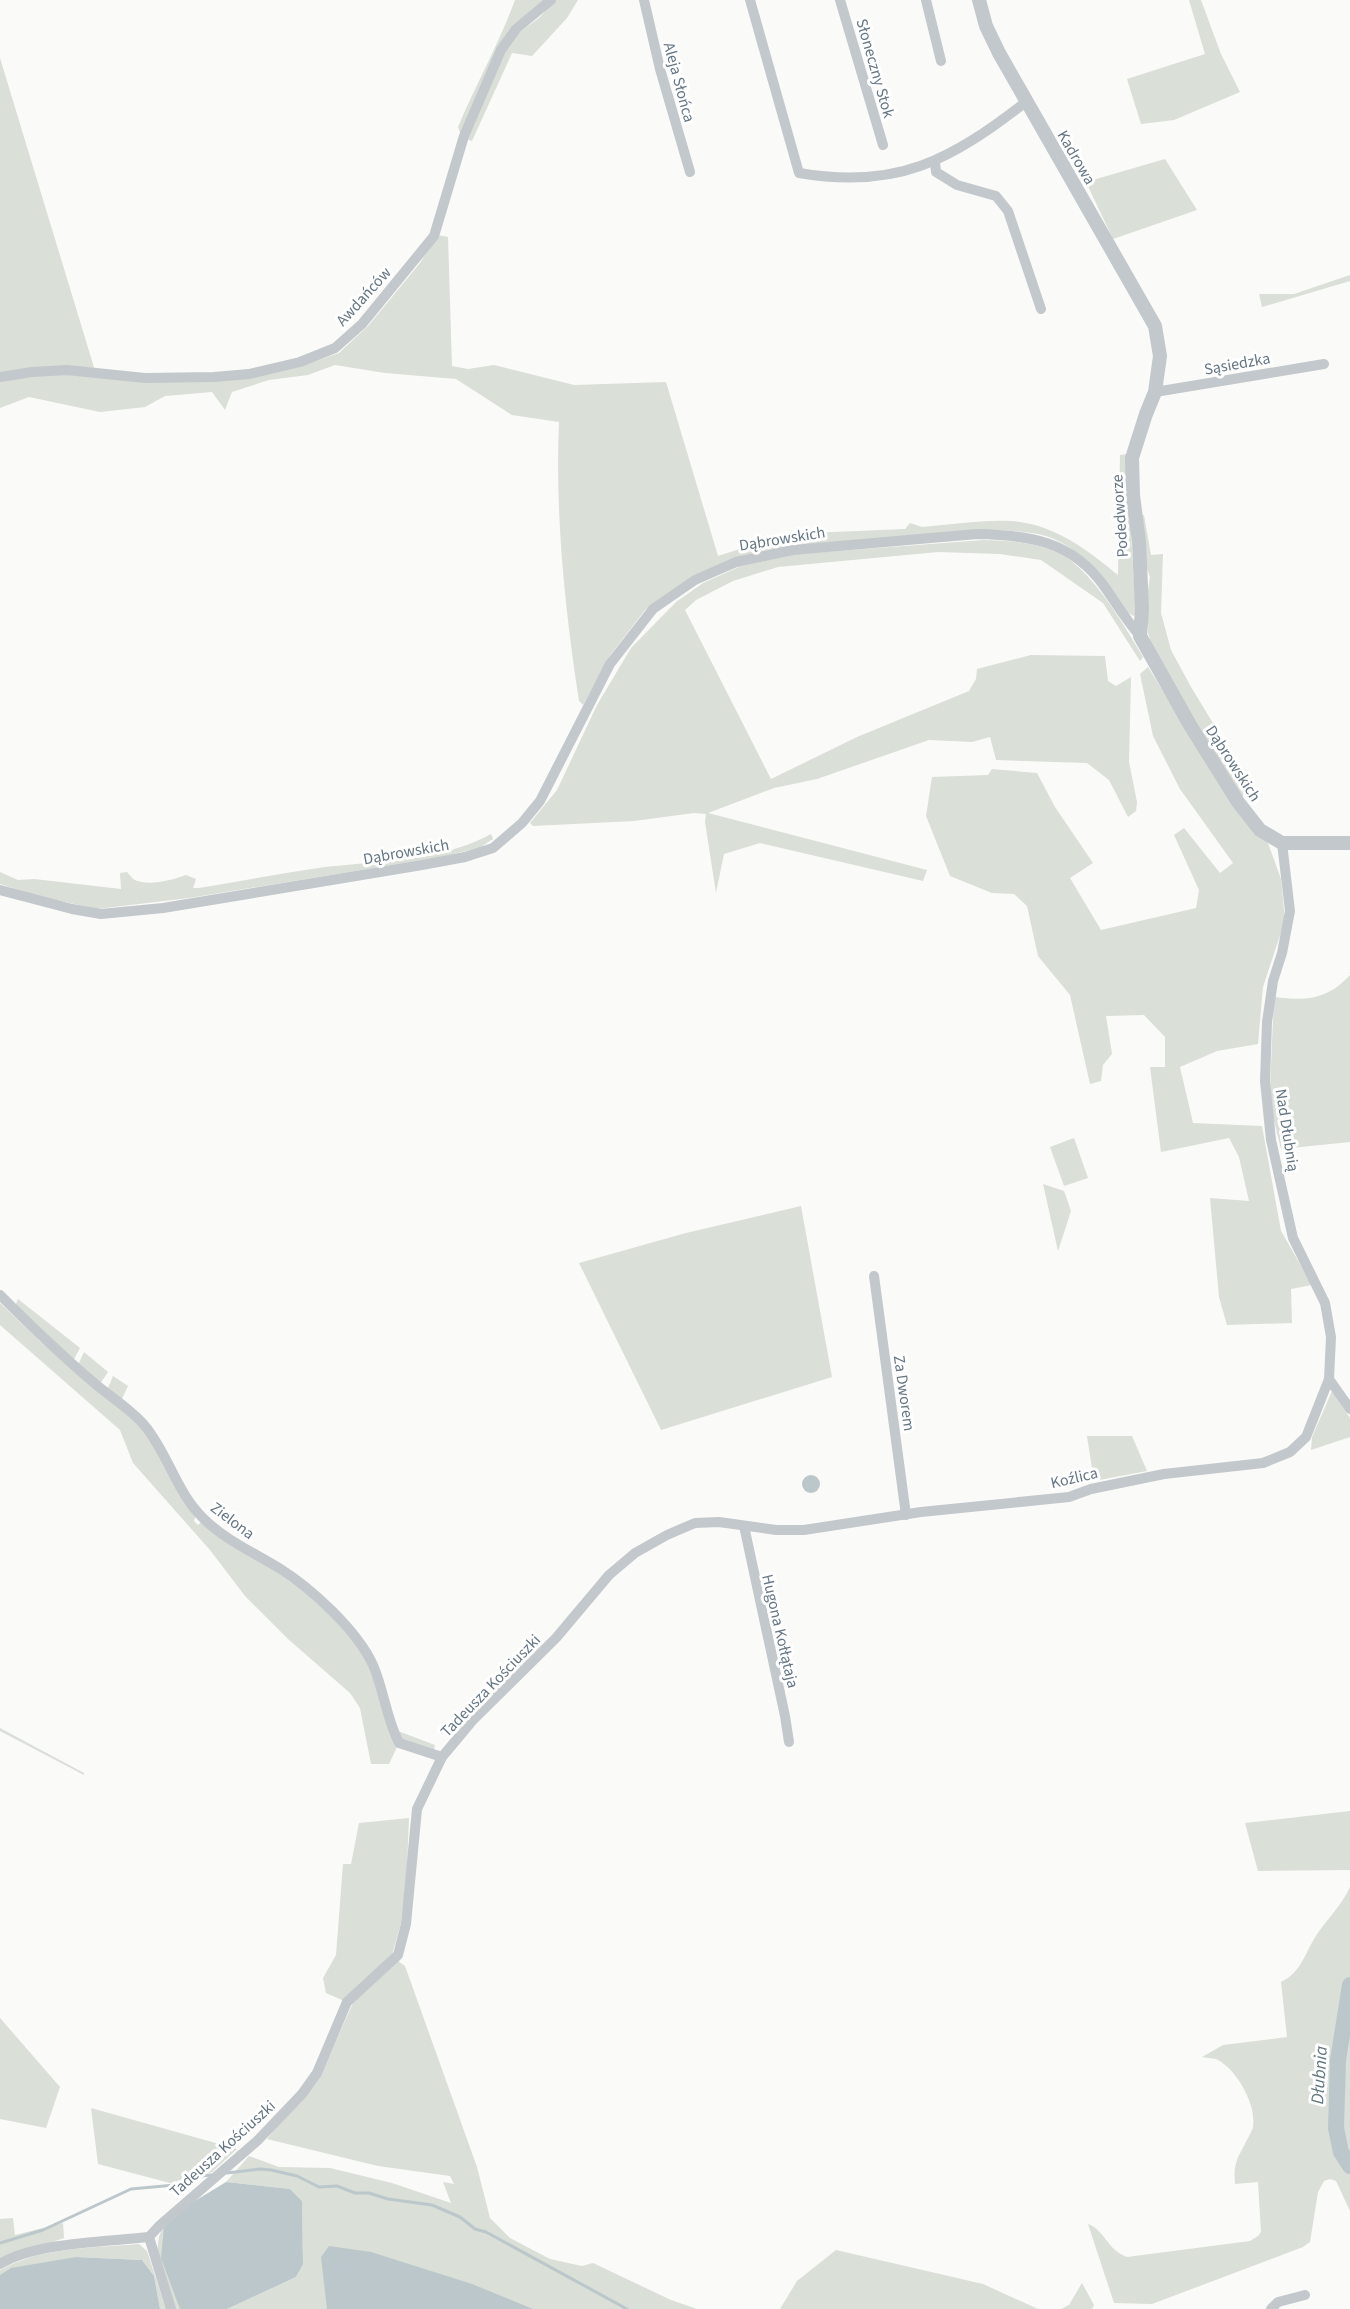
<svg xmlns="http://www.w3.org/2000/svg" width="1350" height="2309" font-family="'Source Sans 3',sans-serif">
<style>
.green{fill:#dadfd7}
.water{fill:#bbc7cb}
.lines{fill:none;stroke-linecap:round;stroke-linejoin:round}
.stream{stroke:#bbc7cb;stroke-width:3}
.river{stroke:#bbc7cb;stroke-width:16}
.minor{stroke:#c3c8cc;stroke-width:10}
.tertiary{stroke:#c3c8cc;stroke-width:14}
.labels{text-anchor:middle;stroke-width:6;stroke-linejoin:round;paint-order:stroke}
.street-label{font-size:16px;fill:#657683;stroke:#fff}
.water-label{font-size:18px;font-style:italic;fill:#60757c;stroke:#fff}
</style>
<rect width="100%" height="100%" fill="#fafaf8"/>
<g class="green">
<path d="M515,0H546L513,25L461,135L458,127C476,84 499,44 515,0Z"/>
<polygon points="555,0 578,0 567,18 532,56 512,53 472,141 467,139 503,53 515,36 540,17"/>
<polygon points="1189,0 1201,0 1221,54 1240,92 1174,120 1141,124 1127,79 1205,54"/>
<path d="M0,58L96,374L157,380L313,362L339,353L369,325L420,263L437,235L448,237L452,366L468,369L494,365L574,385L666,382L718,556L768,540L809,533L905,529L910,523L922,527C950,525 994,518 1020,522C1058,527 1090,552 1118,575L1120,455L1126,454L1136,612L1134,616L1128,613C1107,588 1087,553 1056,540C1040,532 1019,532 1001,530L790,547L669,593L645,610L611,654L583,705L579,701C565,609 555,516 559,422L512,415L456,379L385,373L335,365L308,375L269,380L232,392L225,410L212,392L165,396L145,407L100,412L29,397L0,408Z"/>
<polygon points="1165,159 1197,210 1113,239 1086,182"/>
<polygon points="1350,275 1350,281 1262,307 1259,294 1294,294"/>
<polygon points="1144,515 1151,555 1163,554 1161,613 1171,650 1191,687 1250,784 1242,797 1160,663 1153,648 1148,633 1147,597 1150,577 1145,563 1141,516"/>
<path d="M984,540C1011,541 1037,542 1062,555C1094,573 1124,625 1143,657L1140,661L1103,603L1041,560L1000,554L938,552L778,567L733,581L696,600L685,610L771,779L857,737L969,691L976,679L977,669L1031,655L1105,656L1108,681L1116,686L1131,677L1129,762L1137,802L1136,811L1128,817L1109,780L1087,763L996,760L990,737L972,742L929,740L817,779L774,788L708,813L927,870L923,881L760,843L724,854L716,893L705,822L706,814L694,813L634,821L533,826L530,823L557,790L597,705L631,648L676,602L703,583L741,566L797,554Z"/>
<polygon points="1148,667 1237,811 1268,843 1281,879 1285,920 1263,987 1258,1044 1217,1051 1180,1067 1193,1123 1262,1126 1281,1231 1312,1285 1291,1289 1292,1323 1227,1325 1219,1297 1210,1198 1249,1201 1239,1157 1229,1138 1161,1152 1150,1067 1165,1067 1165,1037 1144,1015 1106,1016 1112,1054 1103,1065 1101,1081 1090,1084 1070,995 1038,956 1027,906 1014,894 992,893 950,876 926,816 932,777 988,775 992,769 1037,773 1055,807 1093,863 1070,878 1101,930 1196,908 1199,890 1174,835 1184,828 1220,873 1233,863 1180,789 1153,736 1140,674"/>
<path d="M491,834L493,839L479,848L440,857L189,898L97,909L33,895L0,884V872L18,880L34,879L121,889L120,873L127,872C129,874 131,877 133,879C147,887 173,880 186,875L196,879L193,888H199C241,881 283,873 325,867C380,861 442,861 491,834Z"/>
<path d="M1350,975V1142L1281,1149L1273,1117L1270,1088L1274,997C1306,1001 1327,1000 1350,975Z"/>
<polygon points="1074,1138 1088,1178 1064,1186 1050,1147"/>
<polygon points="1043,1184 1064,1191 1071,1211 1058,1251"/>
<polygon points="801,1206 832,1377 661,1430 579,1263 686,1233"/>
<polygon points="18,1299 80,1348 73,1361 15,1306"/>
<polygon points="0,1303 41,1342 143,1428 196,1515 194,1521 198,1525 202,1521 307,1593 328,1611 365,1656 398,1745 389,1764 371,1764 360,1708 350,1693 288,1639 245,1596 210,1550 133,1463 120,1430 0,1325"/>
<polygon points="84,1352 108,1372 100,1384 78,1365"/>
<polygon points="113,1376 128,1386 121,1401 107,1390"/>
<polygon points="1332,1391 1350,1418 1350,1437 1311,1450 1312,1437"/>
<polygon points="1087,1436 1132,1436 1147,1471 1094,1481"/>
<polygon points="0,1728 84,1773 84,1775 0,1731"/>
<polygon points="398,1731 435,1745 434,1750 402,1740"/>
<polygon points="1350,1811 1350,1870 1258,1871 1245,1823"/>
<polygon points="409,1818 407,1868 401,1923 392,1955 344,2001 326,1993 323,1978 336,1955 343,1864 351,1864 359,1823"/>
<path d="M1350,1887V2211L1336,2181L1330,2179L1324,2181L1318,2192L1310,2242L1303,2247L1152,2304L1114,2303L1088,2224C1105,2230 1107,2250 1127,2257L1250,2241L1258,2236L1261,2232L1258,2182L1235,2184C1233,2162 1238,2158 1247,2140C1249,2136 1252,2131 1253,2127C1257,2105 1236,2068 1216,2059C1212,2058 1206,2058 1202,2057L1223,2045L1287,2037L1281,1982C1303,1972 1306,1948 1320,1930C1330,1916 1343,1903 1350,1887Z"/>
<polygon points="397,1960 405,1966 477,2167 490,2218 510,2238 550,2259 582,2266 593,2263 671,2300 697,2309 227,2309 296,2277 303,2263 302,2201 290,2189 226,2182 249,2156 279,2167 330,2168 392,2183 451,2203 443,2182 454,2184 450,2176 378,2166 267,2139 324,2068 353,2003"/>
<polygon points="0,2018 60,2087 46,2128 0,2119"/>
<polygon points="91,2108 237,2149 212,2172 170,2183 98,2164"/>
<polygon points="13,2218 15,2235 63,2223 64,2238 0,2260 0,2219"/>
<path d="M164,2226L180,2309H175C167,2284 148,2250 164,2226Z"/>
<path d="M139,2244L147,2251L166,2309H160L154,2276L142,2260L76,2257L0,2275V2270C41,2247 93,2248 139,2244Z"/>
<polygon points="836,2250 983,2284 1038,2309 780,2309 797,2281"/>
<polygon points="1082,2283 1094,2305 1092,2309 1061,2309 1069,2305"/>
</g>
<g class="water">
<circle cx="811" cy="1484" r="9"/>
<polygon points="226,2182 290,2189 302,2201 303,2264 296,2277 227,2309 180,2309 161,2258 164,2226 190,2204"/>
<polygon points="329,2246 371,2252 472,2284 533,2309 327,2309 321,2257"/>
<polygon points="76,2257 142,2260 154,2276 160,2309 0,2309 0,2275 11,2268"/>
</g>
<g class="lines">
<g class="stream">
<polyline points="227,2173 260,2169 271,2170 297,2176 319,2187 337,2186 355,2193 369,2193 388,2199 432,2205 460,2217 475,2229 486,2232 627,2309"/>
<polyline points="0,2243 43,2230 131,2189 175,2185 190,2177 211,2175"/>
</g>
<polyline class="river" points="1350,1985 1338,2060 1336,2128 1341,2152 1350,2166"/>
<g class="minor">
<polyline points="644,0 660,69 690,172"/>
<path d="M750,0L799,173C898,190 951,160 1027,101"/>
<polyline points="840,0 883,145"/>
<polyline points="926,0 941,61"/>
<polyline points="935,162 936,172 957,185 996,196 1008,211 1041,309"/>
<polyline points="0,377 32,372 67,370 145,378 214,377 249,374 300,362 335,348 362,324 434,236 464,136 501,50 516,29 551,0"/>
<polyline points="1155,392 1324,364"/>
<path d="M0,890L72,909L101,914L163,908L422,865L465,857L493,848L522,823L540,801L610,664L653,609L695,580L736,562L793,550L977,534C1029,535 1072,541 1104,586C1116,603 1126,620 1140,636"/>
<polyline points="874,1276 906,1515"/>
<path d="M0,1295C31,1326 60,1354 93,1382C109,1396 131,1409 145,1426C168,1454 177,1493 203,1518C225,1540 253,1552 279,1568C311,1588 357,1630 373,1665C384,1690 386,1718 399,1743L442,1757"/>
<polyline points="1329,1379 1350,1409"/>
<polyline points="744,1526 785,1716 789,1742"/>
<path d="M0,2264C36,2242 106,2242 149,2237"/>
<polyline points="171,2309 149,2237 159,2226 257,2141 302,2094 317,2073 347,2002 398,1955 406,1924 417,1809 442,1757 473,1720 556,1638 609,1575 635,1553 667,1535 695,1523 719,1522 776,1530 804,1530 921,1512 1069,1497 1091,1489 1164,1474 1263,1463 1290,1452 1306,1437 1329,1379 1331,1337 1325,1303 1293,1238 1271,1140 1265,1081 1267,1022 1273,981 1282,953 1290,911 1282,843"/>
<polyline points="1271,2309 1278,2302 1305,2295"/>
</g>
<polyline class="tertiary" points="979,0 986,26 999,53 1155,326 1160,356 1155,392 1146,414 1132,458 1133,495 1139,542 1142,609 1140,636 1190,725 1238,802 1260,830 1282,843 1350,843"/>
</g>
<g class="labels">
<g class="street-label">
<text transform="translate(876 68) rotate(74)" y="6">Słoneczny Stok</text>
<text transform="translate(680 82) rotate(75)" y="6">Aleja Słońca</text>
<text transform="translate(1077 157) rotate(60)" y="6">Kadrowa</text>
<text transform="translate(363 296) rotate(-48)" y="6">Awdańców</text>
<text transform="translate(1237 363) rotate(-10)" y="6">Sąsiedzka</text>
<text transform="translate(1119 516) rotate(-94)" y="6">Podedworze</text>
<text transform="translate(782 538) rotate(-9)" y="6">Dąbrowskich</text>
<text transform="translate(1234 763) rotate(57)" y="6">Dąbrowskich</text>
<text transform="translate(406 851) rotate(-10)" y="6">Dąbrowskich</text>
<text transform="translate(1288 1130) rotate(81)" y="6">Nad Dłubnią</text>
<text transform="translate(905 1393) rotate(82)" y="6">Za Dworem</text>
<text transform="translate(1074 1477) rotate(-13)" y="6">Koźlica</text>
<text transform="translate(233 1520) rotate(37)" y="6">Zielona</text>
<text transform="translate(781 1631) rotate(77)" y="6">Hugona Kołłątaja</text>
<text transform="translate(490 1685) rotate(-46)" y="6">Tadeusza Kościuszki</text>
<text transform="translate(222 2148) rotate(-42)" y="6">Tadeusza Kościuszki</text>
</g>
<g class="water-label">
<text transform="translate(1319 2075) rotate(-86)" y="6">Dłubnia</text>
</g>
</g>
</svg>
